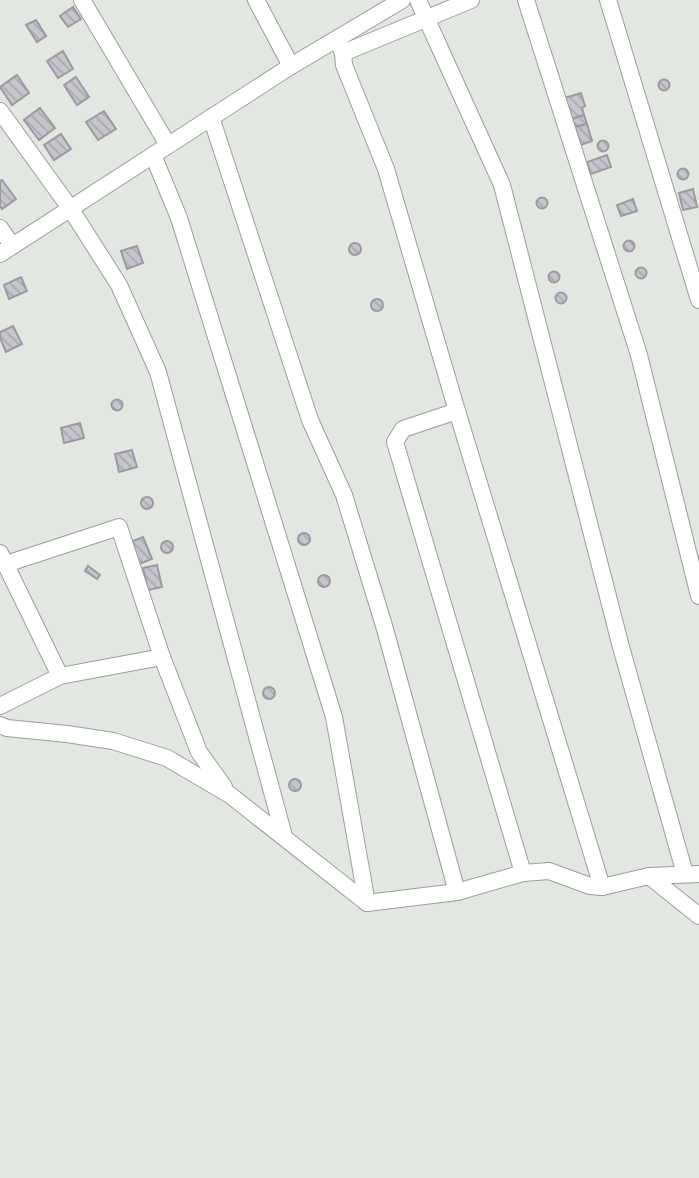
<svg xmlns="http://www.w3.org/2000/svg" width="699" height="1178" font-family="Spectral,serif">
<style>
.building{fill:url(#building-back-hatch);stroke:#9b9aa0;stroke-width:2}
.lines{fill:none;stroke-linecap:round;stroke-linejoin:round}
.minor-casing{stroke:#9a9e99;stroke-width:18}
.minor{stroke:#fff;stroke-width:16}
</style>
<defs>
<pattern id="building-back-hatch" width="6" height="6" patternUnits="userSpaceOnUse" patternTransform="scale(1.75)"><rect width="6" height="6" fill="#c6c5cc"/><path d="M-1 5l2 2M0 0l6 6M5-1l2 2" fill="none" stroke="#aaa9af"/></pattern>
</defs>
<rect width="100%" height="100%" fill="#e3e7e2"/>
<g class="building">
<polygon points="73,7 81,19 68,27 60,16"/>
<polygon points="36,20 46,36 37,42 26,25"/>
<polygon points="63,51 73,69 58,78 47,61"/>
<polygon points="17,75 29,93 12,105 0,87"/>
<polygon points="76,77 89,97 77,105 64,85"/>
<circle cx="664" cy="85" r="5.5"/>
<polygon points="581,93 585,106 582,108 584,115 572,119 565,98"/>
<polygon points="40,108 55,128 39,140 24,120"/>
<polygon points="104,111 116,129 98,140 86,122"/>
<polygon points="584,115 587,124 573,128 572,119"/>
<polygon points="587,124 592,141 581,145 575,127"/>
<polygon points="61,134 71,149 54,160 44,145"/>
<circle cx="603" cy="146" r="5.5"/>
<polygon points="607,155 611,167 591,174 587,162"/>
<circle cx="683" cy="174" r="5.5"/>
<polygon points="2,180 16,199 2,209 0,206 0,181"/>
<polygon points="693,189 697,207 683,210 679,193"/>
<circle cx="542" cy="203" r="5.5"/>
<polygon points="633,199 637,211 621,216 617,205"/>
<circle cx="629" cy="246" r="5.5"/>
<circle cx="355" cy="249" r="6"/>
<polygon points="137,246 143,263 127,269 121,251"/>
<circle cx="641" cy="273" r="5.5"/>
<circle cx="554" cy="277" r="5.5"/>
<polygon points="21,277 27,291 9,299 4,285"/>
<circle cx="561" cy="298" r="5.5"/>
<circle cx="377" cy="305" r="6"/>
<polygon points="13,326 22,344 6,352 0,338 0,332"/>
<circle cx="117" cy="405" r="5.5"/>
<polygon points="80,423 84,438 64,443 61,428"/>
<polygon points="132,450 137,467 119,472 115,454"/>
<circle cx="147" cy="503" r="6"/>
<circle cx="304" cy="539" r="6"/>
<polygon points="143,537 152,559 139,564 130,542"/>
<circle cx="167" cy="547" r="6"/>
<polygon points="157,565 162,587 148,590 143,568"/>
<polygon points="88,566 100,575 97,579 85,571"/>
<circle cx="324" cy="581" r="6"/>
<circle cx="269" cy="693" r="6"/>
<circle cx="295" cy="785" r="6"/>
</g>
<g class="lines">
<g class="minor-casing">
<g id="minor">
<polyline points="82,0 168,145"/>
<polyline points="256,0 291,66"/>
<polyline points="418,0 502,185 621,647 685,874"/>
<polyline points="526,0 639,355 699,596"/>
<polyline points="608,0 699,300"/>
<polyline points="337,39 343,53 344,65 386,169 457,411 602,887"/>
<polyline points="343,53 471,0"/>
<polyline points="0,111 70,208 119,285 158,372 284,836"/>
<polyline points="211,117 310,420 344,495 385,629 457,892"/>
<polyline points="153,155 179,218 334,717 367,903"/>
<polyline points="0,228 12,245"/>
<polyline points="0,254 291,66 402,0"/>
<polyline points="457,411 403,429 395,442 523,873"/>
<polyline points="0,553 60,676"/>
<polyline points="6,564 119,527 162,657"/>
<polyline points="0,706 60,676 162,657 199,752 224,787"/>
<polyline points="0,725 7,728 67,734 113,741 167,758 230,795 367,903 457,892 523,873 549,871 590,886 602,887 649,876 699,874"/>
<polyline points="649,876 699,916"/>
</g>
</g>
<use href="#minor" class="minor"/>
</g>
</svg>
